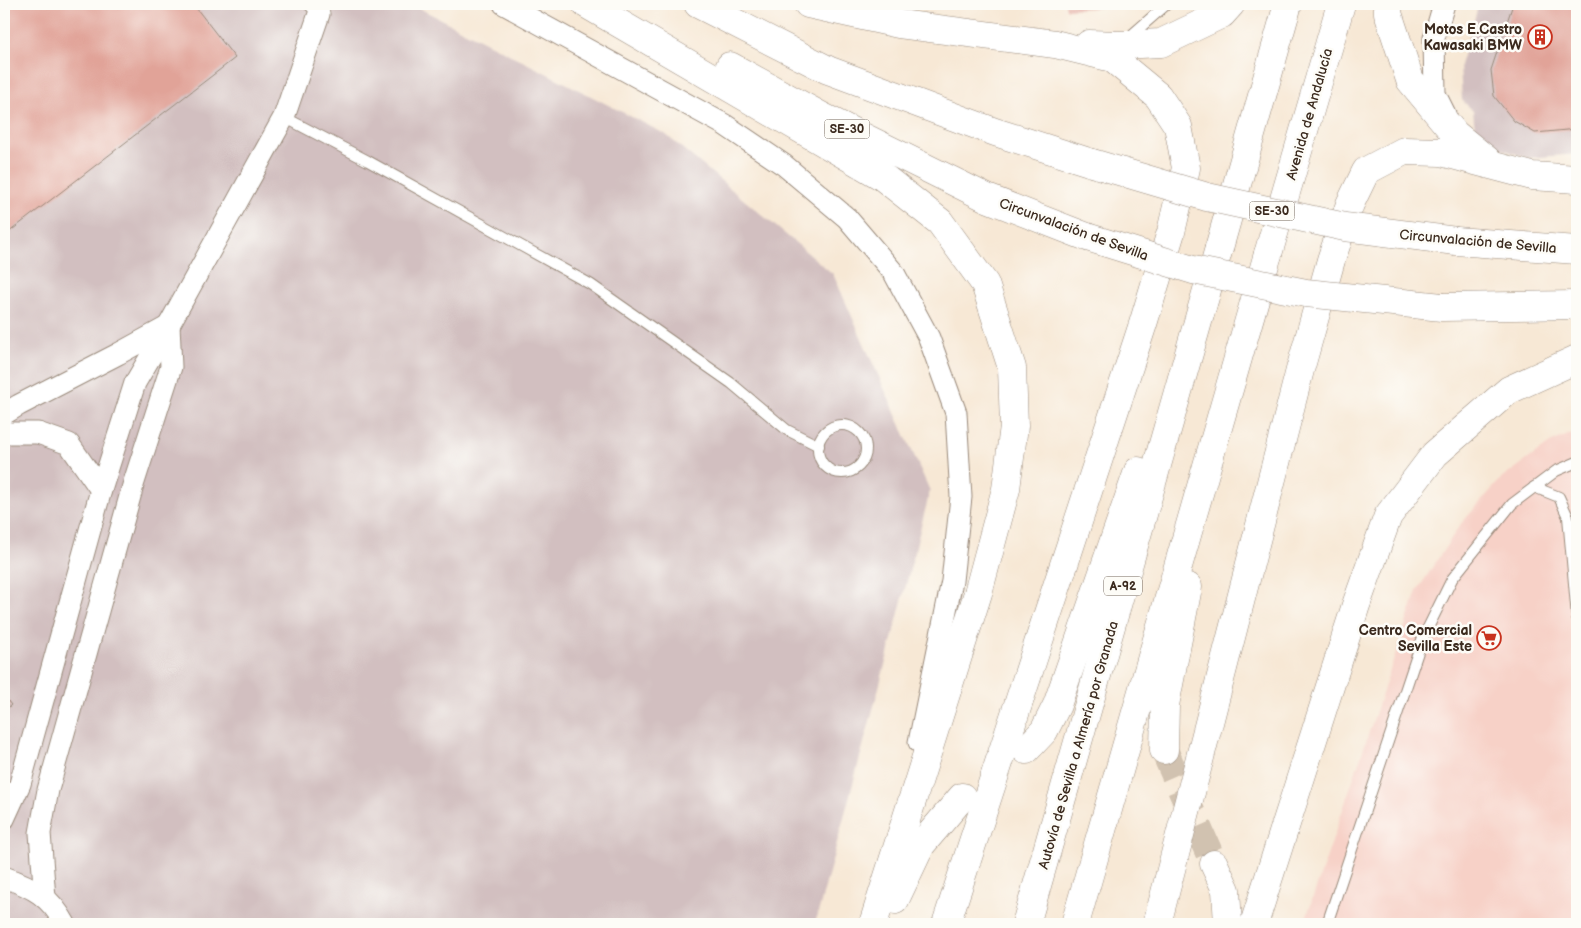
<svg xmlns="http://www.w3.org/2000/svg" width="1581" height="928" font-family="'Balsamiq Sans',sans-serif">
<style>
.built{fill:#f7d1c7}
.industrial{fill:#d2bfc0}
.building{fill:#e1a398}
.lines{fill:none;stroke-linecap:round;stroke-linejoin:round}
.highway-tunnel{stroke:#d1c2b0;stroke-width:28;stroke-dasharray:28 14;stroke-linecap:butt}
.lane-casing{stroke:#99897a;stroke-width:12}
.street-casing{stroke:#99897a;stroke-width:23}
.primary-casing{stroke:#99897a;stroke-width:29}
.highway-casing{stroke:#99897a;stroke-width:29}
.lane{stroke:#fff;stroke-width:10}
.street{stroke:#fff;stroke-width:21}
.primary{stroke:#fff;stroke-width:28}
.highway{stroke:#fff;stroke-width:28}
.highway-bridge-casing{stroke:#99897a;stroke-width:29;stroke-linecap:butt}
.highway-bridge{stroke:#fff;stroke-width:28}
.labels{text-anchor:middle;stroke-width:5;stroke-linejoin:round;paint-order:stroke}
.shield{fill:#fdfcf7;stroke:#75695f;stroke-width:1}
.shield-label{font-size:12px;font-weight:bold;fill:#3b2a1e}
.poi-label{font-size:14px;font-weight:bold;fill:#3b2a1e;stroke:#fdfcf7;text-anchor:end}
.street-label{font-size:14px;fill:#3b2a1e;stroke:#fdfcf7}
</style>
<rect width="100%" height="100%" fill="#fdfcf7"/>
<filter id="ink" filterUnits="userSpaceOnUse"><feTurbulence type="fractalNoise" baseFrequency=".02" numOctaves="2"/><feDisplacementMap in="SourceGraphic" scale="10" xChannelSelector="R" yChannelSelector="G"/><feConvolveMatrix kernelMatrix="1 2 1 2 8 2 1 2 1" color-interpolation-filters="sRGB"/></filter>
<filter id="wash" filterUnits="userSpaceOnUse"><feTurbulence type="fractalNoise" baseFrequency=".0096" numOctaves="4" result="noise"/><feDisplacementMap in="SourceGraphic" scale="20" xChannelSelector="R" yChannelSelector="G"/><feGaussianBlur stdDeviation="1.12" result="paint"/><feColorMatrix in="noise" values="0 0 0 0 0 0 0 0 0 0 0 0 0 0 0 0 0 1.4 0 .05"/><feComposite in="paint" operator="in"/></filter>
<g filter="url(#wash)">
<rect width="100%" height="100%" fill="#f7e8d5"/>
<polygon class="built" points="1577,431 1577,924 1304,924 1417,591 1460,525 1501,479 1550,443"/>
<g class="industrial">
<polygon points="4,4 411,4 665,134 833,274 930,491 895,628 815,924 4,924"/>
<polygon points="1479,4 1577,4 1577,154 1528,158 1496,147 1475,129 1473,111 1462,100 1460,65"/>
</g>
<g id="blocks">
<g class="building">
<polygon points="4,4 193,4 235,58 4,236"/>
<polygon points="1065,4 1109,4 1099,8 1066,9"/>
<polygon points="1513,4 1577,4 1577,129 1535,133 1514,121 1494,96 1491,70"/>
<polygon points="4,696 11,705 4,711"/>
</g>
</g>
</g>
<g filter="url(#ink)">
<use href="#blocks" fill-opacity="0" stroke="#99897a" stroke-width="1"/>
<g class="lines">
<polyline class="highway-tunnel" points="1164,750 1214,864"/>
<g class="lane-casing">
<g id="lane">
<polyline points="308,4 319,14"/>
<polyline points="1127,39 1167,4"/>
<polyline points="284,117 368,161 590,284 731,383 787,430 819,446"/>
<circle cx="842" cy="449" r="24"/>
<polyline points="1534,487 1559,497 1568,517 1577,617"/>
<polyline points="1327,924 1422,640 1452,579 1512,504 1556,471 1577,462"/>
</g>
</g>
<g class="street-casing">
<g id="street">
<polyline points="504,4 725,125 784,165 847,218 894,273 929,338 956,413 961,497 952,581 919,742"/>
<polyline points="1444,4 1434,38 1435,94 1445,114"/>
<polyline points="4,414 19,405 118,354 169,326"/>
<polyline points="4,433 38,433 69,444 101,490"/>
<polyline points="4,819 20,784 101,490 135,383 169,325 284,117 319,14"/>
<path d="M4,877C33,887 50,896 65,924"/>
<polyline points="45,898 40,833 48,790 134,482 171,367 169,325"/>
</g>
</g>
<g class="primary-casing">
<g id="primary">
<polyline points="1219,248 1288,4"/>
<polyline points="1268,254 1341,4"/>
</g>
</g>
<g class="highway-casing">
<g id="highway">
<polyline points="586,4 883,177 940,222 985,284 1012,368 1014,426 1006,489 978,593 873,924"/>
<polyline points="698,4 828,70 995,132 1092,163"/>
<polyline points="808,4 899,24 1055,44 1112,58 1158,96 1178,126 1186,168 1171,232 1143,324 946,924"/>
<polyline points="1388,4 1388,13 1410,80 1455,134 1487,160"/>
<polyline points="1089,44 1120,45 1161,43 1222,14 1231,4"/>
<polyline points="730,66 821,116 987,198 1087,237"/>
<polyline points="1456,241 1577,250"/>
<polyline points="1442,307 1577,305"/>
<polyline points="1026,750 1044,731 1057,705 1138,471"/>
<polyline points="1164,750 1165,705 1188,587"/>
<polyline points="1214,864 1226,890 1228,924"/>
<polyline points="895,900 921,845 962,797"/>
<polyline points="1026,924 1219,248"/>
<polyline points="1075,924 1268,254"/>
<polyline points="1157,924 1300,370 1331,260 1350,204 1366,171 1404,151 1441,152 1532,176 1577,179"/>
<polyline points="1254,924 1356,605 1388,516 1435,454 1509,390 1577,359"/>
</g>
</g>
<use href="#lane" class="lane"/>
<use href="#street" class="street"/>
<use href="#primary" class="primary"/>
<use href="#highway" class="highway"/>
<g class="highway-bridge-casing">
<g id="highway-bridge">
<polyline points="1092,163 1207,197 1345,227 1456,241"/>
<polyline points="1087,237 1193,270 1306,293 1442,307"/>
</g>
</g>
<use href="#highway-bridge" class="highway-bridge"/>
</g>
</g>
<defs>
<g id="building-ring" transform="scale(1.25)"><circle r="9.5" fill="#fdfcf7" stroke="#c8321e" stroke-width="1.5"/><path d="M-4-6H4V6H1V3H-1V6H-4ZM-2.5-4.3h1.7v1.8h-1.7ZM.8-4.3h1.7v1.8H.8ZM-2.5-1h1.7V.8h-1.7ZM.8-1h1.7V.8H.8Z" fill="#c8321e"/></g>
<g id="supermarket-ring" transform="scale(1.25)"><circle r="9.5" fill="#fdfcf7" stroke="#c8321e" stroke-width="1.5"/><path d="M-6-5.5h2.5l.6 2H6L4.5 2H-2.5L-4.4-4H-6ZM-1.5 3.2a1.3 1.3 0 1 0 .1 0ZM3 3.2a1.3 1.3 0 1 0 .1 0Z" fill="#c8321e"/></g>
</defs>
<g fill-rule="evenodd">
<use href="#building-ring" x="1540" y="37"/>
<use href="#supermarket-ring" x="1489" y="638"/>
</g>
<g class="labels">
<g class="shield">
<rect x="824.5" y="119.5" width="45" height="19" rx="4"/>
<rect x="1249.5" y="201.5" width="45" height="19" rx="4"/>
<rect x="1104" y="576.5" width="38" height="19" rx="4"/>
</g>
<g class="shield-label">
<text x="847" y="133">SE-30</text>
<text x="1272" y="215">SE-30</text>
<text x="1123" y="590">A-92</text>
</g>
<g class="poi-label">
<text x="1522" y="34">Motos E.Castro<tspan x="1522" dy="16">Kawasaki BMW</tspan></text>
<text x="1472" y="635">Centro Comercial<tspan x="1472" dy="16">Sevilla Este</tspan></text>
</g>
<g class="street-label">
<text transform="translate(1309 114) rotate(-74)" y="5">Avenida de Andalucía</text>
<text transform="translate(1074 229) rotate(20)" y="5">Circunvalación de Sevilla</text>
<text transform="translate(1478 241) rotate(5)" y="5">Circunvalación de Sevilla</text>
<text transform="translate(1078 745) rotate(-74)" y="5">Autovía de Sevilla a Almería por Granada</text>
</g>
</g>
<rect width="1581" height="928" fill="none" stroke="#fdfcf7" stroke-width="20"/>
</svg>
